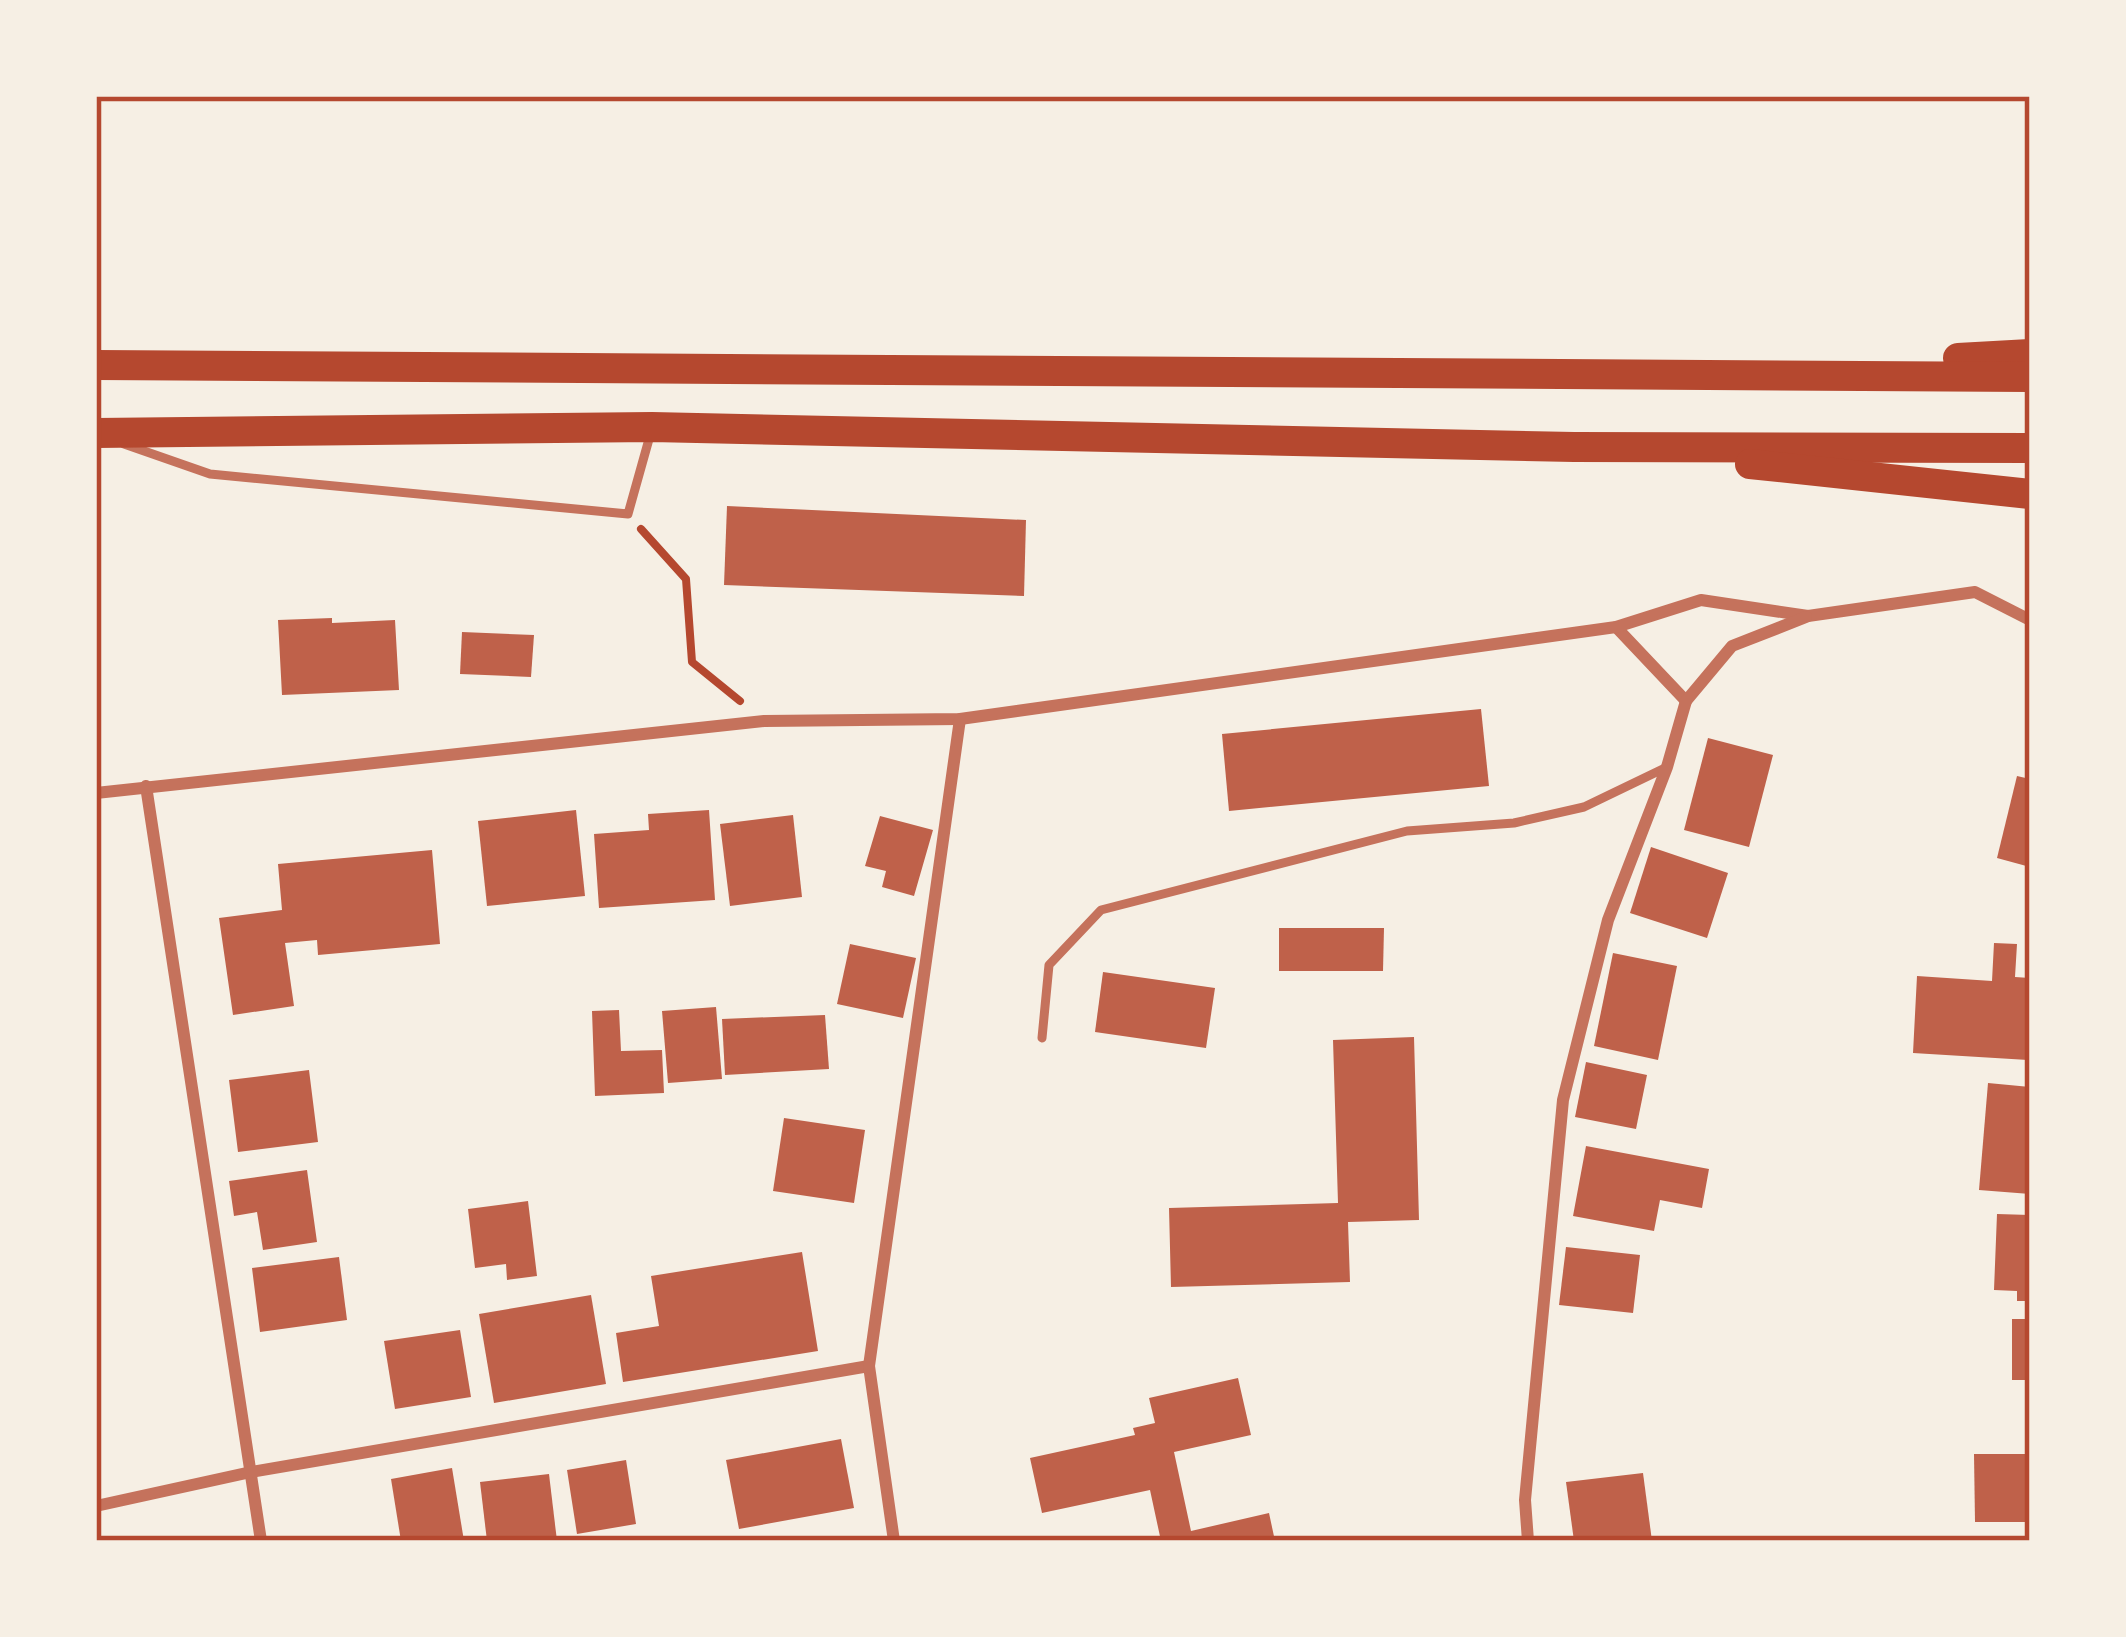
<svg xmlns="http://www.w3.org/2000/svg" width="2126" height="1637" font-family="'Nunito Sans',sans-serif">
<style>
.building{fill:#bf614a}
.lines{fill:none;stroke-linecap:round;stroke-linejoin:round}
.path{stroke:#b5482f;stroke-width:8}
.service{stroke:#c5725c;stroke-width:9}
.minor{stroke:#c5725c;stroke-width:12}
.primary{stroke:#b5482f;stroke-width:30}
.neatline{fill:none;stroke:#b5482f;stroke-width:4.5}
</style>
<rect width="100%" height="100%" fill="#f6efe4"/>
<g class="building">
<polygon points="727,506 1026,520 1024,596 724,585"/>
<polygon points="332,618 332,623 395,620 399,690 282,695 278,620"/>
<polygon points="462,632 534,635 531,677 460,674"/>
<polygon points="1481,709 1489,786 1229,811 1222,734"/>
<polygon points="1708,738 1773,755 1749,847 1684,830"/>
<polygon points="2017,776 2030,779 2030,867 1997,858"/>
<polygon points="576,810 585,896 487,906 478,821"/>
<polygon points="709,810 715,900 599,908 594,834 649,830 648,814"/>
<polygon points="793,815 802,897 730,906 720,824"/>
<polygon points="880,816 933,830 914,896 882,887 886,871 865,866"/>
<polygon points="1651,847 1728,873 1707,938 1630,913"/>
<polygon points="432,850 440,944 318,955 317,940 285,943 294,1006 233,1015 219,918 282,910 278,864"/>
<polygon points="1279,928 1384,928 1383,971 1279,971"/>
<polygon points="1994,943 2017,944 2015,977 2030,978 2028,1060 1913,1053 1917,976 1992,981"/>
<polygon points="850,944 916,958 903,1018 837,1004"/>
<polygon points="1613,953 1677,966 1658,1060 1594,1046"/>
<polygon points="1103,972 1215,988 1206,1048 1095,1032"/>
<polygon points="716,1007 722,1079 668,1083 662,1011"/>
<polygon points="619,1010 621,1051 662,1050 664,1093 595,1096 592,1011"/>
<polygon points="825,1015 829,1069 725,1075 722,1019"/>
<polygon points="1414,1037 1419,1220 1348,1222 1350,1282 1171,1287 1169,1208 1338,1203 1333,1040"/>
<polygon points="1586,1062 1647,1075 1636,1129 1575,1117"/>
<polygon points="309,1070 318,1142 238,1152 229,1080"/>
<polygon points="1988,1083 2030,1087 2030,1194 1979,1190"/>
<polygon points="784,1118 865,1130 854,1203 773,1191"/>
<polygon points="1586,1146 1709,1169 1702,1208 1660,1200 1654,1231 1573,1216"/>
<polygon points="307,1170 317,1242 263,1250 257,1212 234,1216 229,1181"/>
<polygon points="528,1201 537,1276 507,1280 506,1264 475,1268 468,1209"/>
<polygon points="1997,1214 2030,1215 2030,1301 2017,1301 2017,1291 1994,1290"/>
<polygon points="1566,1247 1640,1255 1633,1313 1559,1305"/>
<polygon points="802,1252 818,1351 623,1382 616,1333 659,1326 651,1276"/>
<polygon points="339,1257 347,1320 260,1332 252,1268"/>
<polygon points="591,1295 606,1384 494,1403 479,1314"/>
<rect x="2012" y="1319" width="18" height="61"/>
<polygon points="460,1330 471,1397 395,1409 384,1341"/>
<polygon points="1238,1378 1251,1435 1174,1452 1191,1531 1269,1513 1275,1541 1161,1541 1150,1490 1042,1513 1030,1458 1135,1435 1133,1428 1155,1423 1149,1398"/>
<polygon points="841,1439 854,1508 739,1529 726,1460"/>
<polygon points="1974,1454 2030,1454 2030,1522 1975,1522"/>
<polygon points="626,1460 636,1524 577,1534 567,1470"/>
<polygon points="452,1468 464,1541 401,1541 391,1479"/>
<polygon points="1643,1473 1652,1541 1574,1541 1566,1482"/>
<polygon points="549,1474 557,1541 487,1541 480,1482"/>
</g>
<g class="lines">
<polyline class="path" points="641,529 686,579 692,662 740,701"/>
<g class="service">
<polyline points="124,444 210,474 628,514 651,432"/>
<polyline points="1042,1038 1049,965 1101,910 1407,831 1514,823 1584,807 1667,767"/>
</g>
<g class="minor">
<polyline points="1616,627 1686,701"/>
<polyline points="146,786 261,1541"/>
<polyline points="96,793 764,721 960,719 1616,627 1701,600 1808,616 1975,592 2030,620"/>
<polyline points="96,1506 251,1472 869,1366"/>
<polyline points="894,1541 869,1366 960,719"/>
<polyline points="1528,1541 1525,1500 1563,1100 1608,920 1667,767 1686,701 1732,646 1806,617"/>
</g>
<g class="primary">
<polyline points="1958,358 2030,354"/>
<polyline points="96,365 2030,377"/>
<polyline points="96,433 652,427 1574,447 2030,448"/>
<polyline points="1750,464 2030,494"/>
</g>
</g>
<rect width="2126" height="1637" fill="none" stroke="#f6efe4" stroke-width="198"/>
<rect x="99" y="99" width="1928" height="1439" class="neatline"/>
</svg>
